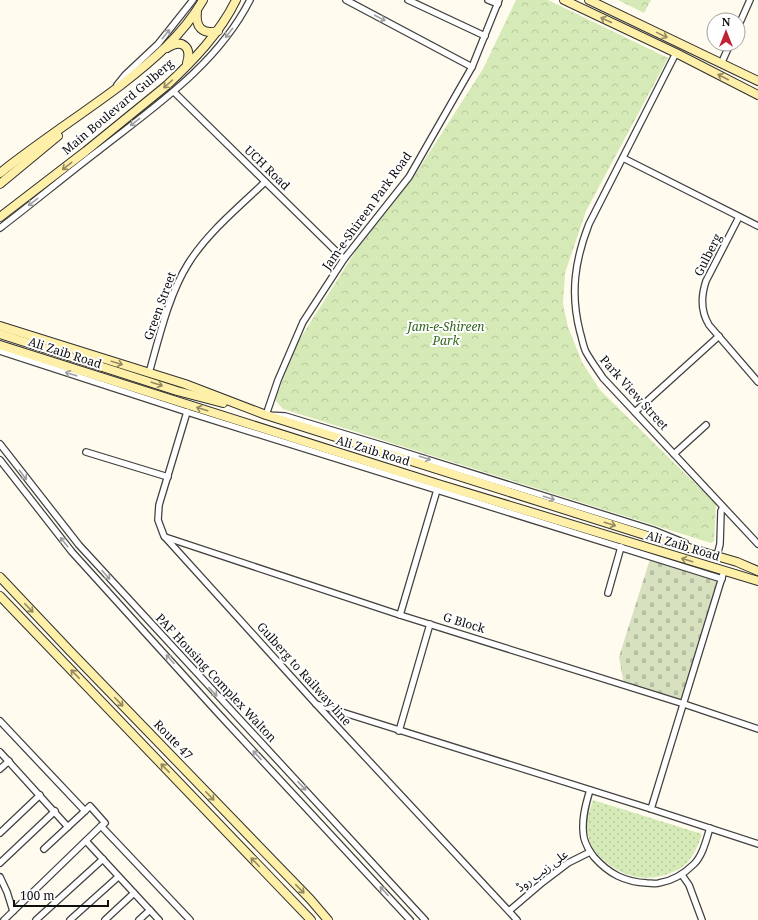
<svg xmlns="http://www.w3.org/2000/svg" width="758" height="920" font-family="'Noto Serif','Noto Sans Arabic',serif">
<style>
.grass{fill:url(#grass-dots)}
.cemetery{fill:url(#cemetery-stones)}
.park{fill:url(#park-crowns)}
.lines{fill:none;stroke-linecap:round;stroke-linejoin:round}
.street-casing{stroke:#414141;stroke-width:8}
.secondary-casing{stroke:#303030;stroke-width:10}
.street{stroke:#fff;stroke-width:5.5}
.secondary{stroke:#fff0a9;stroke-width:8}
.oneway{stroke:#9f9f9f}
.oneway2{stroke:#938a63}
.labels{text-anchor:middle;stroke-width:4;stroke-linejoin:round;paint-order:stroke}
.street-label{font-size:12px;fill:#0e0e0e;stroke:#fff}
.park-label{font-size:12px;font-style:italic;fill:#31661d;stroke:#fff}
</style>
<defs>
<pattern id="grass-dots" width="8" height="8" patternUnits="userSpaceOnUse"><rect width="8" height="8" fill="#d5eab7"/><path d="M2 2h.1M6 6h.1" fill="none" stroke="#b6c89c" stroke-width="1.8" stroke-linecap="round"/></pattern>
<pattern id="cemetery-stones" width="16" height="16" patternUnits="userSpaceOnUse"><rect width="16" height="16" fill="#d8e1bf"/><path d="M2 7V4a2 2 0 0 1 4 0v3zM10 15v-3a2 2 0 0 1 4 0v3z" fill="#b8c0a3"/></pattern>
<pattern id="park-crowns" width="20" height="18" patternUnits="userSpaceOnUse"><rect width="20" height="18" fill="#d5eab7"/><path d="M2 6a3 3 0 1 1 6 0M12 15a3 3 0 1 1 6 0" fill="none" stroke="#b6c89c"/></pattern>
</defs>
<rect width="100%" height="100%" fill="#fffbee"/>
<path class="grass" d="M593,800L702,834C698,847 691,862 679,869C654,883 626,880 605,861C599,856 593,850 590,842C585,828 588,814 593,800Z"/>
<polygon class="cemetery" points="651,556 722,579 684,704 624,685 619,657"/>
<g class="park">
<polygon points="516,0 548,0 668,58 586,211 565,273 563,304 568,327 582,362 600,390 716,504 714,541 711,543 283,409 275,400 298,342 357,249 413,178 483,69"/>
<polygon points="618,0 651,0 644,13"/>
</g>
<g class="lines">
<g class="street-casing">
<g id="street">
<polyline points="346,0 472,67"/>
<polyline points="408,0 485,36"/>
<polyline points="488,0 498,4"/>
<polyline points="499,0 472,67 409,177 344,259 303,322 278,380 266,415 285,416 394,449 653,530 685,543"/>
<polyline points="738,27 750,0"/>
<path d="M676,53L589,224C575,260 570,293 580,332C582,338 583,346 586,352C591,361 597,369 603,378L758,544"/>
<polyline points="721,64 730,44"/>
<polyline points="117,85 125,75 158,44 193,0"/>
<polyline points="174,92 344,259"/>
<polyline points="623,158 758,226"/>
<path d="M739,217L706,281C701,296 701,312 709,325L758,382"/>
<path d="M0,228C33,203 65,176 98,151C154,107 217,65 250,0"/>
<polyline points="0,351 187,412 722,579"/>
<path d="M149,373C159,338 169,294 188,264C207,233 239,207 265,182"/>
<polyline points="187,412 159,505 158,520 164,536 316,704 517,920"/>
<polyline points="635,412 719,336"/>
<polyline points="0,444 79,545 425,920"/>
<polyline points="86,452 168,477"/>
<polyline points="674,454 706,425"/>
<polyline points="0,460 72,552 216,711 410,920"/>
<polyline points="165,537 400,615 684,704 758,729"/>
<polyline points="714,555 717,556 720,544 721,511 723,507"/>
<polyline points="608,593 621,547"/>
<polyline points="400,615 437,490"/>
<polyline points="316,704 651,809 724,571"/>
<polyline points="0,721 85,811 90,806 105,823 101,826 190,920"/>
<polyline points="399,731 430,624"/>
<polyline points="0,752 68,827"/>
<polyline points="0,769 9,761"/>
<path d="M590,790C585,806 581,822 584,838C586,845 590,852 594,857C609,874 625,882 647,883C651,883 656,884 659,883C672,881 685,873 694,864C703,855 706,840 710,828"/>
<polyline points="651,809 758,844"/>
<polyline points="0,833 40,795"/>
<polyline points="86,841 159,920"/>
<polyline points="44,849 85,811"/>
<polyline points="0,863 55,811"/>
<polyline points="682,875 689,885 702,920"/>
<polyline points="0,877 7,892 13,911"/>
<polyline points="509,911 543,882 568,863 590,852"/>
<polyline points="4,920 101,826"/>
<polyline points="36,920 103,859"/>
<polyline points="70,920 118,877"/>
<polyline points="105,920 134,893"/>
<polyline points="139,920 150,910"/>
</g>
</g>
<g class="secondary-casing">
<g id="secondary">
<polyline points="564,0 676,53 758,95"/>
<polyline points="589,0 758,81"/>
<path d="M197,11C195,27 202,35 218,31"/>
<path d="M167,48C182,38 192,47 187,63"/>
<path d="M0,173C39,142 81,115 121,85C152,61 183,35 203,0"/>
<polyline points="0,184 58,136"/>
<path d="M0,217L86,151L166,86C193,61 220,33 236,0"/>
<polyline points="0,326 185,384 266,415 648,536 737,562 758,571"/>
<polyline points="0,334 177,391 223,403"/>
<polyline points="0,345 438,484 758,581"/>
<polyline points="0,577 70,651 310,899 328,920"/>
<polyline points="0,596 311,920"/>
</g>
</g>
<use href="#street" class="street"/>
<use href="#secondary" class="secondary"/>
</g>
<defs><path id="oneway-shaft" d="M-6 0H5M1.5-3L5.5 0L1.5 3" fill="none" stroke-width="1.6" stroke-linecap="round" stroke-linejoin="round"/></defs>
<g class="oneway">
<use href="#oneway-shaft" transform="translate(380 18) rotate(28)"/>
<use href="#oneway-shaft" transform="translate(229 33) rotate(128)"/>
<use href="#oneway-shaft" transform="translate(166 34) rotate(-51)"/>
<use href="#oneway-shaft" transform="translate(135 122) rotate(142)"/>
<use href="#oneway-shaft" transform="translate(33 202) rotate(142)"/>
<use href="#oneway-shaft" transform="translate(71 374) rotate(-162)"/>
<use href="#oneway-shaft" transform="translate(425 458) rotate(18)"/>
<use href="#oneway-shaft" transform="translate(23 475) rotate(53)"/>
<use href="#oneway-shaft" transform="translate(549 498) rotate(17)"/>
<use href="#oneway-shaft" transform="translate(64 542) rotate(-129)"/>
<use href="#oneway-shaft" transform="translate(106 575) rotate(48)"/>
<use href="#oneway-shaft" transform="translate(170 659) rotate(-132)"/>
<use href="#oneway-shaft" transform="translate(213 692) rotate(47)"/>
<use href="#oneway-shaft" transform="translate(257 755) rotate(-133)"/>
<use href="#oneway-shaft" transform="translate(302 786) rotate(47)"/>
<use href="#oneway-shaft" transform="translate(384 891) rotate(-133)"/>
</g>
<g class="oneway2">
<use href="#oneway-shaft" transform="translate(606 20) rotate(-155)"/>
<use href="#oneway-shaft" transform="translate(662 35) rotate(26)"/>
<use href="#oneway-shaft" transform="translate(723 77) rotate(-153)"/>
<use href="#oneway-shaft" transform="translate(168 84) rotate(138)"/>
<use href="#oneway-shaft" transform="translate(67 166) rotate(142)"/>
<use href="#oneway-shaft" transform="translate(117 363) rotate(17)"/>
<use href="#oneway-shaft" transform="translate(157 384) rotate(18)"/>
<use href="#oneway-shaft" transform="translate(202 409) rotate(-163)"/>
<use href="#oneway-shaft" transform="translate(610 524) rotate(18)"/>
<use href="#oneway-shaft" transform="translate(687 560) rotate(-163)"/>
<use href="#oneway-shaft" transform="translate(29 608) rotate(46)"/>
<use href="#oneway-shaft" transform="translate(75 674) rotate(-134)"/>
<use href="#oneway-shaft" transform="translate(119 702) rotate(46)"/>
<use href="#oneway-shaft" transform="translate(165 768) rotate(-134)"/>
<use href="#oneway-shaft" transform="translate(210 796) rotate(46)"/>
<use href="#oneway-shaft" transform="translate(255 862) rotate(-134)"/>
<use href="#oneway-shaft" transform="translate(300 889) rotate(46)"/>
</g>
<g class="labels">
<g class="street-label">
<text transform="translate(118 107) rotate(-40)" y="4">Main Boulevard Gulberg</text>
<text transform="translate(267 168) rotate(44)" y="4">UCH Road</text>
<text transform="translate(367 211) rotate(-54)" y="4">Jam-e-Shireen Park Road</text>
<text transform="translate(708 255) rotate(-63)" y="4">Gulberg</text>
<text transform="translate(160 306) rotate(-70)" y="4">Green Street</text>
<text transform="translate(65 353) rotate(18)" y="4">Ali Zaib Road</text>
<text transform="translate(634 393) rotate(48)" y="4">Park View Street</text>
<text transform="translate(373 451) rotate(17)" y="4">Ali Zaib Road</text>
<text transform="translate(683 546) rotate(17)" y="4">Ali Zaib Road</text>
<text transform="translate(464 623) rotate(17)" y="4">G Block</text>
<text transform="translate(304 674) rotate(48)" y="4">Gulberg to Railway line</text>
<text transform="translate(216 678) rotate(47)" y="4">PAF Housing Complex Walton</text>
<text transform="translate(173 740) rotate(46)" y="4">Route 47</text>
<text transform="translate(542 871) rotate(-37)" y="4">علی زیب روڈ</text>
</g>
<g class="park-label">
<text x="446" y="331">Jam-e-Shireen<tspan x="446" dy="14">Park</tspan></text>
</g>
</g>
<g transform="translate(726 32)"><circle r="19" fill="#ffffff" stroke="#9f9f9f"/>
<path d="M0-3L7 15L0 10L-7 15Z" fill="#bf2436"/>
<text y="-6" font-size="11" font-weight="bold" text-anchor="middle" fill="#0e0e0e">N</text>
</g>
<path d="M14 900v6h94v-6" fill="none" stroke="#0e0e0e" stroke-width="2"/>
<text x="20" y="900" font-size="12" fill="#0e0e0e" stroke="#ffffff" stroke-width="3" paint-order="stroke">100 m</text>
</svg>
